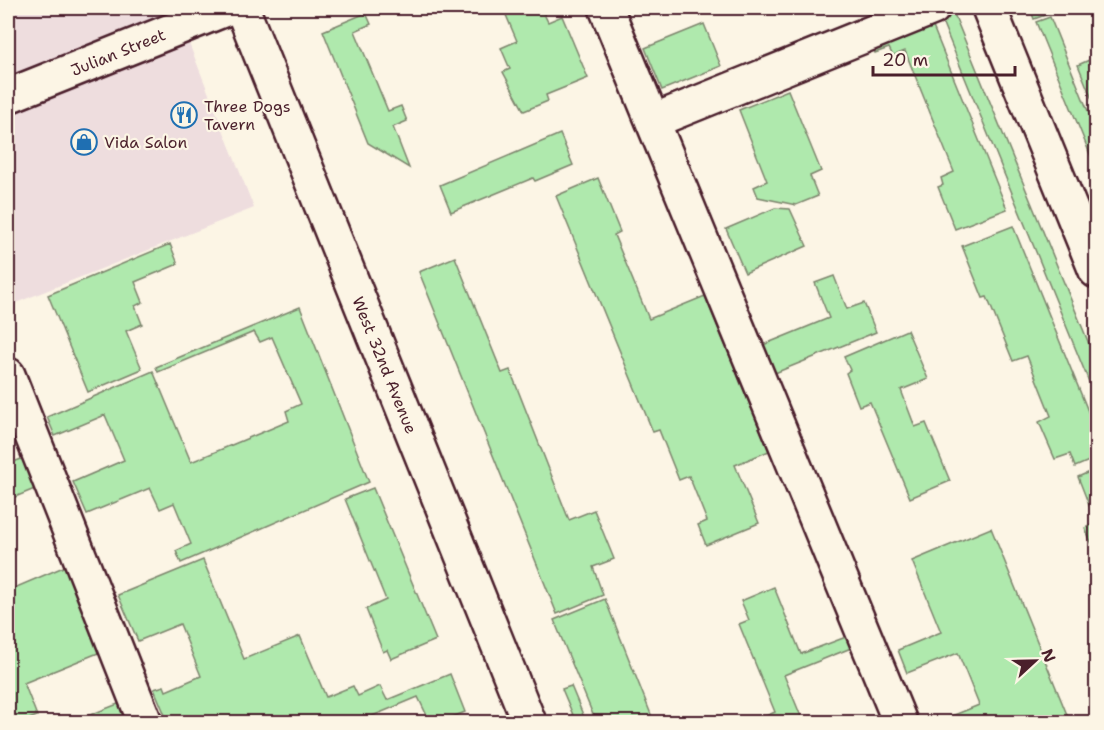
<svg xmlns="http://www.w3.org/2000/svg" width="1104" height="730" font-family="'Shantell Sans',sans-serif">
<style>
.built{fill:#eeddde}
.green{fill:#afe9ad;stroke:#7c846c;stroke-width:1.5}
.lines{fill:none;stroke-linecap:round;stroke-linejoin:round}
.minor-casing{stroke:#4a1f2b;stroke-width:38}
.minor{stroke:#fcf5e5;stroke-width:33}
.labels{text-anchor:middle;stroke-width:4.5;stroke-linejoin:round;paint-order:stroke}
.street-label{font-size:16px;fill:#4a1f2b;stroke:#fcf5e5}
.poi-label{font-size:16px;fill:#4a1f2b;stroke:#fcf5e5;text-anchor:start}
</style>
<rect width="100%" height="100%" fill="#fcf5e5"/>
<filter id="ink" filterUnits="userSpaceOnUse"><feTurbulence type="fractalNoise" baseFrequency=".0167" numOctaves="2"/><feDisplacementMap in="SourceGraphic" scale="12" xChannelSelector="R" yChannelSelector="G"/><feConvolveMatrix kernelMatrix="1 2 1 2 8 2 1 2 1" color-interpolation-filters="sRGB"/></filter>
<g filter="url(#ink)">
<polygon class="built" points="8,8 175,8 254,208 8,306"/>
<g class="green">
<polygon points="503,8 541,8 548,22 562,16 588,78 546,95 548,101 524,111 503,72 510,69 501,48 517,41"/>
<polygon points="1030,8 1045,8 1048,14 1034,19"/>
<polygon points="952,9 1096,361 1096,399 939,14"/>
<polygon points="366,13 371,24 355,31 388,111 401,106 407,121 393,127 409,168 368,143 323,31"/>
<polygon points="929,17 1007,209 955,229 938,187 943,185 941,178 954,172 905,51 893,56 889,48 875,53 870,41"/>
<polygon points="1050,17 1096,131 1096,169 1036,22"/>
<polygon points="704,24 721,66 662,90 645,48"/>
<polygon points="1096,57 1096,109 1078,65"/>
<polygon points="788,90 821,171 810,176 818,196 796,205 758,197 754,187 767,181 739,110"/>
<polygon points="560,134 573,165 535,181 533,178 451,212 440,185"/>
<polygon points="598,178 620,232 614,235 649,319 705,296 769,451 735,465 759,523 706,545 698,525 707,521 689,476 679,480 659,430 653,432 556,196"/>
<polygon points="775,208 790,209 807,246 745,273 726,229"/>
<polygon points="1013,226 1096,431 1096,458 1075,467 1070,454 1055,459 1039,422 1051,416 1027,356 1013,361 987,297 983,298 962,246"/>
<polygon points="170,244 178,264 135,282 143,302 135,306 142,324 126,331 142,369 88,392 48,295"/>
<polygon points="455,257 502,373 510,370 569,520 594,510 614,559 593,567 603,595 557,614 419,272"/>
<polygon points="834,276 847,309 864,303 876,332 775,373 763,345 829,318 815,283"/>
<polygon points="300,307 369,482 181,563 176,551 191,544 174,503 160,509 150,488 87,514 73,482 124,460 105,415 55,436 47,417 153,371 191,462 289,421 286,411 301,404 272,337 260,342 254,332 158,372 156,367"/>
<polygon points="907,330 928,379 901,390 915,427 926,423 950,481 910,498 870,402 859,406 846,373 850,370 844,357"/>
<polygon points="24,458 37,488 8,500 8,464"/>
<polygon points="1096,469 1096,547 1094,549 1085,528 1096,523 1078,477"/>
<polygon points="373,488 436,640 391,659 387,650 383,652 366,609 386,600 345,499"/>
<polygon points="991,528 1070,722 937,722 979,705 958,653 907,673 898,650 941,632 912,561"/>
<polygon points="203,560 244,659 300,636 326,697 353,686 358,696 380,686 387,700 450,674 465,712 440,722 430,722 418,697 358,722 168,722 154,689 164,686 166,691 201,676 180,624 138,641 118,595"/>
<polygon points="68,565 103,651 24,683 37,716 21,722 8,722 8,578 12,589"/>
<polygon points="774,587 801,654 846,637 851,648 784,675 802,719 807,718 809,722 768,722 766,716 775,712 739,624 749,620 741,601"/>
<polygon points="605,599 654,722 596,722 554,620"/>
<polygon points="571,686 586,722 576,722 562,689"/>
<polygon points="123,702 131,722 72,722"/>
</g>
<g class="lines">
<g class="minor-casing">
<g id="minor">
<polyline points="242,8 529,722"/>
<polyline points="606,8 900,722"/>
<polyline points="989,8 1096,271"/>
<polyline points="8,96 228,8"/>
<polyline points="653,121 933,8"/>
<polyline points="8,375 145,722"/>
</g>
</g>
<use href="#minor" class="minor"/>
</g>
</g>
<defs>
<g id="restaurant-ring" transform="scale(1.35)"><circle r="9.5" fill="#fcf5e5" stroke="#1f6fb2" stroke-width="1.5"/><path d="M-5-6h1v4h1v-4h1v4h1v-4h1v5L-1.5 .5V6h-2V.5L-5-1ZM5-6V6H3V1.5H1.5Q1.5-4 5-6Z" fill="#1f6fb2"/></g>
<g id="shop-ring" transform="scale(1.35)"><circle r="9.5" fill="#fcf5e5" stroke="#1f6fb2" stroke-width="1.5"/><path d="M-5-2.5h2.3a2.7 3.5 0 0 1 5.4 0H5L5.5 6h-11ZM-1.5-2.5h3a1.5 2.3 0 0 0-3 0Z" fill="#1f6fb2"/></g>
</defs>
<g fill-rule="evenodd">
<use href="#restaurant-ring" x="184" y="115"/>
<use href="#shop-ring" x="84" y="142"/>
</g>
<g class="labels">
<g class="street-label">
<text transform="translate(118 52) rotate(-22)" y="6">Julian Street</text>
<text transform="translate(385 365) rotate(68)" y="6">West 32nd Avenue</text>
</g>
<g class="poi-label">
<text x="204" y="112">Three Dogs<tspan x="204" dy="18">Tavern</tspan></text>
<text x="104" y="148">Vida Salon</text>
</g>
</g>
<rect width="1104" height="730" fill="none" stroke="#fcf5e5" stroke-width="30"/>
<rect x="15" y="15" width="1074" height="700" fill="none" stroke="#4a1f2b" stroke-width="2" filter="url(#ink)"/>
<g transform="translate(1035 661) rotate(68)" stroke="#fcf5e5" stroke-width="4.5" paint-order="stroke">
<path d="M0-4.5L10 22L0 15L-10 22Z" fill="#4a1f2b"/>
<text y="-9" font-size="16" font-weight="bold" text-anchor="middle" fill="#4a1f2b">N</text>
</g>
<path d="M873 66v9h142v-9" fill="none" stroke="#4a1f2b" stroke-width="3"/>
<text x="882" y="66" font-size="18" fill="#4a1f2b" stroke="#fcf5e5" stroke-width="4.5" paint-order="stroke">20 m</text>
</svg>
